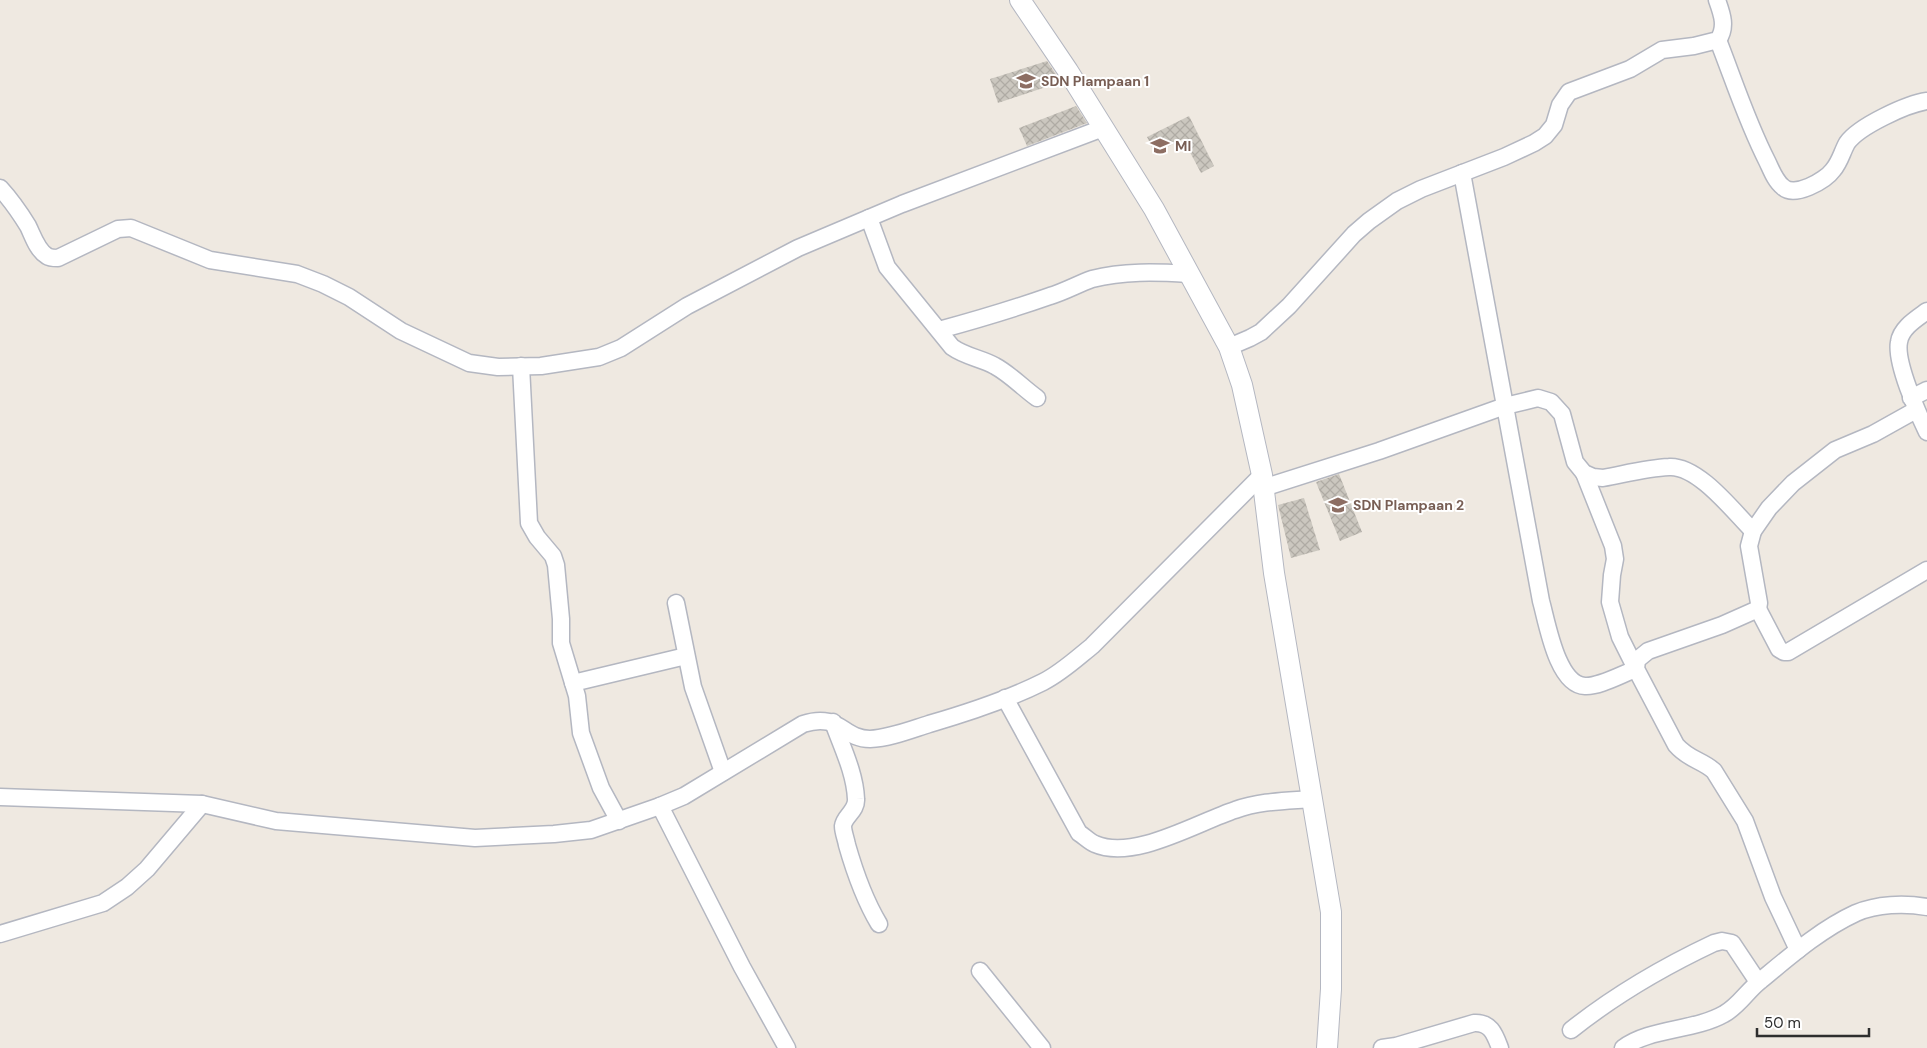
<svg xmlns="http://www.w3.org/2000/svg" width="1927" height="1048" font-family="'DM Sans',sans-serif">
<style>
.building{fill:url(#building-cross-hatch)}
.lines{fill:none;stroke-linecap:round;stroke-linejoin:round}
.minor-casing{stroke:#b4b7c1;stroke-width:19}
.tertiary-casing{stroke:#b4b7c1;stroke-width:22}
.minor{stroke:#fff;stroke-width:16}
.tertiary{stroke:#fff;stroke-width:20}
.labels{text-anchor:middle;stroke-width:4;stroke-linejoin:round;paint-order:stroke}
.education-label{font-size:14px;font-weight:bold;fill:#785e54;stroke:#fff;text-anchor:start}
</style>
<defs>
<pattern id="building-cross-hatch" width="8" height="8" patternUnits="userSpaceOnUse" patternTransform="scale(1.25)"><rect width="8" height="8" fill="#cbc7bf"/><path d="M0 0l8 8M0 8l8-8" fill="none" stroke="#afaba4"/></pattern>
</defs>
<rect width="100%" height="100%" fill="#efe9e1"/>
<g class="building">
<polygon points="1047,61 1061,82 998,103 990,79"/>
<polygon points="1076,106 1087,123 1027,146 1019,128"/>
<polygon points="1189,116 1214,166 1201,173 1183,139 1155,153 1147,137"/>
<polygon points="1339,474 1362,532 1340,541 1316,482"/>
<polygon points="1304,498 1320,550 1291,558 1278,505"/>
</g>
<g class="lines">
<g class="minor-casing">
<g id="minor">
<path d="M1718,40C1734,81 1747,122 1767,161C1771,169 1775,181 1783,187C1794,198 1825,181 1833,170C1840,162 1842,152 1847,143C1859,126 1907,104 1927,101"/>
<path d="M1462,173L1541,601C1547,622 1557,685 1585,686C1599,687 1622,674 1636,669L1620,637L1610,602L1612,575L1615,559L1613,546L1584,473"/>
<path d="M0,188C11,200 20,213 28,226C33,236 37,250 47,256C50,258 55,258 58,258L118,229L131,228L210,260L297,274L323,284L349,297L401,331L469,363L498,367L541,366L599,357L621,348L687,306L798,248L902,204L1103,128"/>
<path d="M869,218L887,267L952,347C966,357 981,358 995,366C1010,374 1023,388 1037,398"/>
<path d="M1927,311C1916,319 1901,328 1899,342C1895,362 1918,414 1927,432"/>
<path d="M939,330C976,320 1013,309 1050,296C1064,292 1078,284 1092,279C1123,271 1156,272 1188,274"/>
<path d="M1229,347L1250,338L1261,332L1289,306L1354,234L1369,221L1397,201L1421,189L1504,157L1534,143L1545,136L1554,125L1560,105L1569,92L1630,69L1662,50L1694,46L1718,40C1727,27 1722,14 1717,0"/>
<polyline points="521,366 529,523 537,537 553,556 556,565 561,619 561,643 577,696 581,733 601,788 619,821"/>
<polyline points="1911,398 1927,390"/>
<path d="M1263,488L1379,451L1505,406L1538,398L1551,402L1562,414L1575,462L1584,473L1593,477L1603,478C1625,474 1647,468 1669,467C1698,465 1733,511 1753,531"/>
<polyline points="676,603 693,687 723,772"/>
<polyline points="1758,609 1779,649 1784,652 1788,652 1927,570"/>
<polyline points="573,683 686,656"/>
<path d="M1005,698L1079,833C1084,836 1090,842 1095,844C1134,861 1198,822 1235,810C1260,801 1285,801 1311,799"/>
<path d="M833,722C842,747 855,773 856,799C857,811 844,816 843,826C843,832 846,839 847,845C855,873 864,899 879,924"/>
<path d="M0,797L202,804L276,821L475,838L554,834L591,830L660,806L684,796L803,724C840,712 842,739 870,739C890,738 910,730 929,724C967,713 1007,700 1043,682C1061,673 1076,659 1092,646L1262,475"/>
<polyline points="660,806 742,967 787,1048"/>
<polyline points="0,934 103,903 127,887 147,869 202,804"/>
<path d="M1798,950L1773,897L1745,821L1714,771C1702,760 1689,760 1676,745L1636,669L1637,660L1648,651L1722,625L1758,609L1759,603L1749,546L1753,531L1769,508L1793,483L1835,450L1873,434L1916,410"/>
<polyline points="980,971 1042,1048"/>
<path d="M1571,1030C1615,995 1663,967 1714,943L1722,941L1732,943L1758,982"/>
<path d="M1382,1048L1396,1046L1474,1023C1491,1022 1495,1035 1500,1048"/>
<path d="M1623,1048C1649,1028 1694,1031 1724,1014C1739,1006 1747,991 1760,981C1789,957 1821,929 1856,913C1877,904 1904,903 1927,907"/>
</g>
</g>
<g class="tertiary-casing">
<polyline id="tertiary" points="1020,0 1068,71 1154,209 1229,347 1242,385 1262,475 1274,573 1331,912 1331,989 1327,1048"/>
</g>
<use href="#minor" class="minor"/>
<use href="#tertiary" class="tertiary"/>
</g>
<defs>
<g id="school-bare" transform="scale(1.5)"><path d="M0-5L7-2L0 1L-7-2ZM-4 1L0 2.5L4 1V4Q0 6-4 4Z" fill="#8d6e63" stroke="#fff" stroke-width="2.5" paint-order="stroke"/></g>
</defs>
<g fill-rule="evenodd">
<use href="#school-bare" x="1026" y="81"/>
<use href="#school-bare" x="1160" y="146"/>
<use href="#school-bare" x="1338" y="505"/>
</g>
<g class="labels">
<g class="education-label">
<text x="1041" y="86">SDN Plampaan 1</text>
<text x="1175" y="151">MI</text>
<text x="1353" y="510">SDN Plampaan 2</text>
</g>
</g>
<path d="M1757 1028v8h112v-8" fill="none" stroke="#2e2e2e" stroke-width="2.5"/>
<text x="1764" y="1028" font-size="15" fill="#2e2e2e" stroke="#ffffff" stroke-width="4" paint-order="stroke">50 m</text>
</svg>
